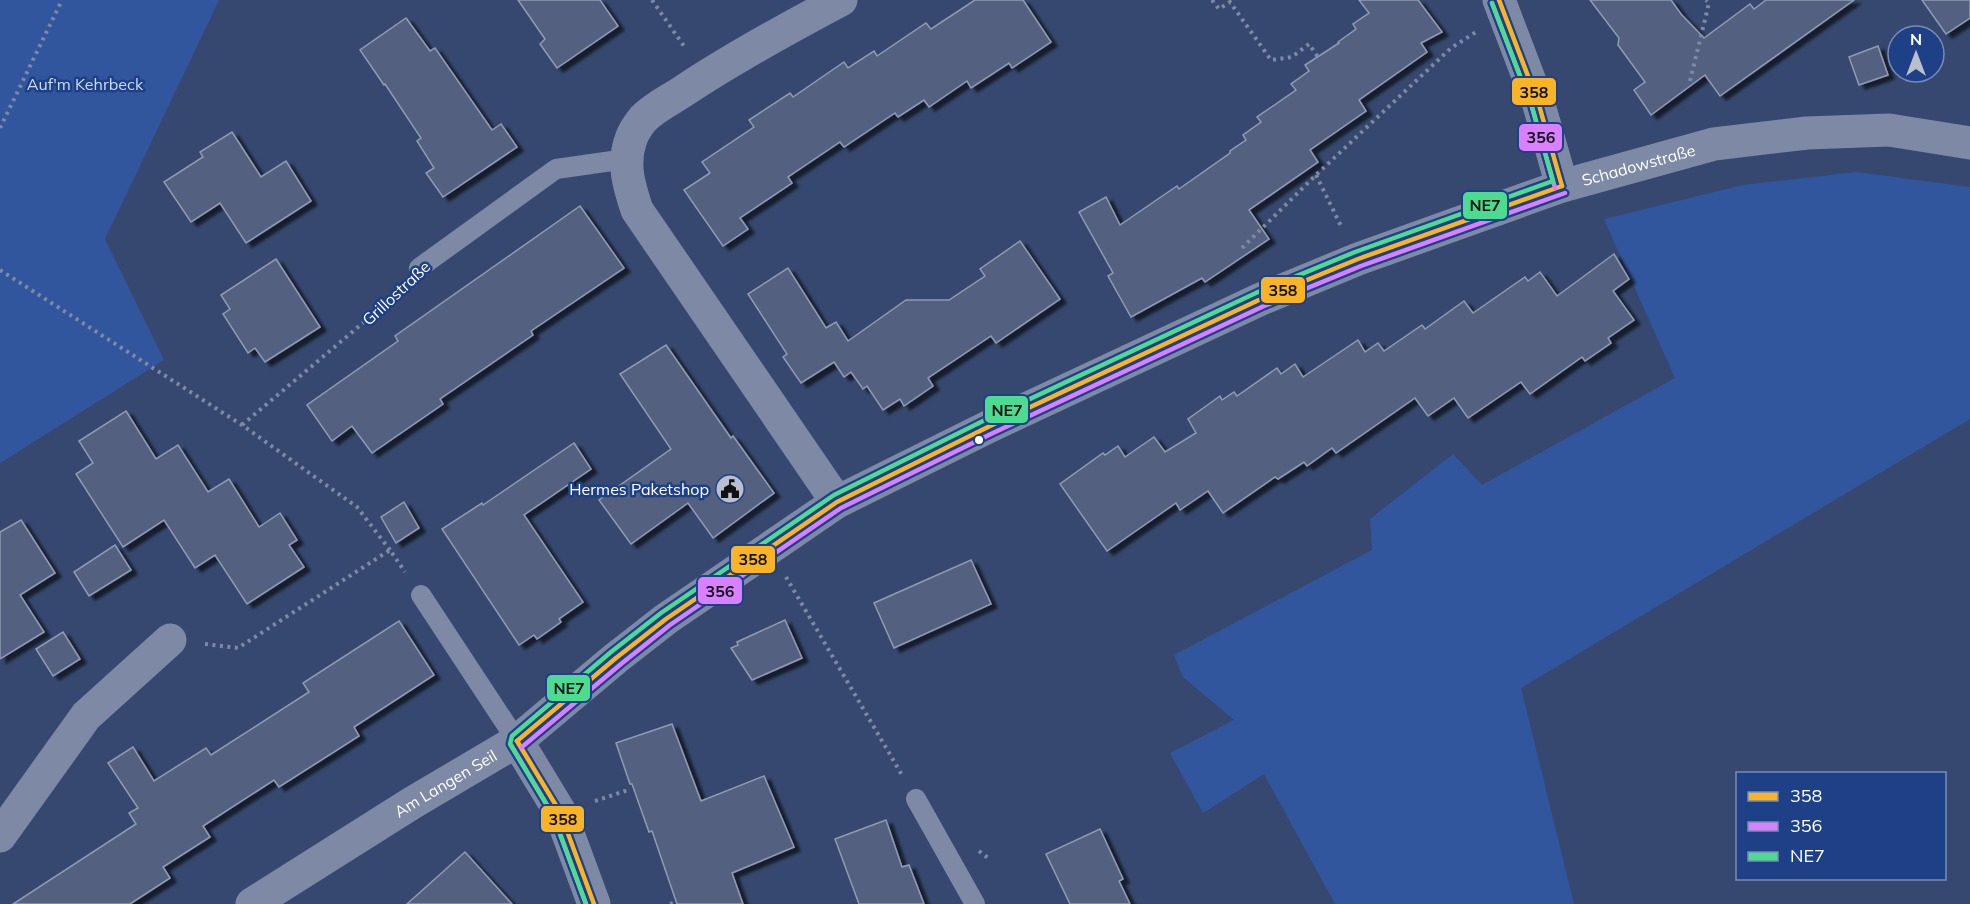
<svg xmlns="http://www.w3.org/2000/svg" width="1970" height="904" font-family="Mulish,sans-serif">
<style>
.green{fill:#32569d}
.building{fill:#526080;stroke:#909bb2;stroke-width:1.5;filter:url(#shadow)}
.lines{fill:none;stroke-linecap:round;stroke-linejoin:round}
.path{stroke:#7d89a5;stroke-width:4;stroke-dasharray:3 4.5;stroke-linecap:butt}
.lane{stroke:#7d89a5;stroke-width:20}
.street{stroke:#7d89a5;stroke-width:33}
.bus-1-casing{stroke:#1e4087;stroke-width:9}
.bus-2-casing{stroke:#1e4087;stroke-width:9}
.bus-3-casing{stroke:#1e4087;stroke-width:9}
.bus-1{stroke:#f9b426;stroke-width:4.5}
.bus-2{stroke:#d880ff;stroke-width:4.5}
.bus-3{stroke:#4ddb92;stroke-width:4.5}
.bus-dot{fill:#fff;stroke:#1e4087;stroke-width:2}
.labels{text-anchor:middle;stroke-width:5;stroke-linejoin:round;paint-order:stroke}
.park-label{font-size:16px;fill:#cbdbf8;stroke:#1e4087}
.street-label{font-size:16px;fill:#fff;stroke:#1e4087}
.poi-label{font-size:16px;fill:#fff;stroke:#1e4087;text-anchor:end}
.line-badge{stroke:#1e4087;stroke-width:2}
.pale-badge-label{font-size:16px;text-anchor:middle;font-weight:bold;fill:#111}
</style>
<defs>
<filter id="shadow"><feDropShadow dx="6" dy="4" stdDeviation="1.5" flood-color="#0009"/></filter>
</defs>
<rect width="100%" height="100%" fill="#36486f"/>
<g class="green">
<polygon points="0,0 219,0 105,239 164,360 0,463"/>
<polygon points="1856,172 1970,187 1970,419 1521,688 1574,904 1335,904 1264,774 1203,813 1170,753 1234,720 1183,677 1174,655 1372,550 1370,519 1453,454 1482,485 1675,378 1604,219 1743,185"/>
</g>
<g class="building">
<polygon points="518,0 600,0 618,26 557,68 540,44 545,39"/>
<polygon points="975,0 1023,0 1051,42 1012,68 1009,63 971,88 967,81 929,107 924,100 898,117 895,113 844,147 840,142 788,177 792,183 740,218 748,229 723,246 684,190 710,173 702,162 754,127 749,120 790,93 793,97 844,62 848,68 874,51 877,56 926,23 931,29"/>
<polygon points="1359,0 1418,0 1442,32 1421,43 1427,52 1359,100 1366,111 1310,150 1318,162 1249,210 1269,239 1205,282 1202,278 1131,317 1108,276 1113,273 1079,212 1106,197 1120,225 1177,186 1179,189 1230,153 1230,151 1246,140 1243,135 1261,122 1257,117 1296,90 1291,84 1309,71 1305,65 1339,43 1338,42 1356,29 1353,24 1369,13"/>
<polygon points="1590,0 1671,0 1681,14 1704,38 1750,4 1754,9 1766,0 1854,0 1720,96 1705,75 1651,115 1634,90 1645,82 1618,45 1619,38"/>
<polygon points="1922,0 1970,0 1970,18 1946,34"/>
<polygon points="406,18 430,51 435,48 492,130 501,124 517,147 443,197 426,173 434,168 417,141 421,138 385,84 384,85 360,50"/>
<polygon points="1878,46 1888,75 1859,85 1849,57"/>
<polygon points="232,132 261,177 286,161 311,201 246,243 220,203 191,222 164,182 203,157 200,152"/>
<polygon points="580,206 624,268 531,331 533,335 440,399 443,404 372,453 352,426 332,441 307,405 398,341 395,336"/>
<polygon points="1020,241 1060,299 996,343 991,336 928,378 933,386 904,406 900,399 883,410 867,386 863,389 851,372 844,377 834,362 801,383 783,357 787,354 748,294 788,268 826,328 836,322 848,341 906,300 949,300 985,276 980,269"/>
<polygon points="1614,254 1629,279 1613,291 1634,320 1608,338 1611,343 1585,361 1582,357 1530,394 1521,382 1468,418 1454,398 1428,416 1415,398 1336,453 1332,448 1307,466 1304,462 1278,479 1275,477 1223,513 1208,491 1180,510 1176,503 1107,551 1060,484 1103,453 1105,455 1118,446 1125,457 1154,437 1165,452 1196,433 1188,419 1220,396 1222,400 1234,392 1237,396 1277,368 1281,374 1295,364 1303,377 1358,340 1365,352 1378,343 1384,351 1422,325 1425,329 1464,301 1473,313 1525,277 1528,281 1540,272 1557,296"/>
<polygon points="276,259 320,327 265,362 255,348 248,353 223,314 230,309 221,295"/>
<polygon points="666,345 731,438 733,436 774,493 713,538 688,503 631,544 599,500 671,449 620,374"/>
<polygon points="126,411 156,459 178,445 208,492 229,479 259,527 280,513 297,540 289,545 304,567 247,604 215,555 195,568 164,520 123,547 76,474 93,463 79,441"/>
<polygon points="574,443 591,469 524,515 583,602 559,619 561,622 537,639 534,635 519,645 442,529 482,503 483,505"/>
<polygon points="404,502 419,528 396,543 381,517"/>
<polygon points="21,520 55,573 20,595 44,632 0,659 0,532"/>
<polygon points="115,545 131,570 89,596 74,572"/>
<polygon points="971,560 991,604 894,648 874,603"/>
<polygon points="785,620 802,658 752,680 731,648 738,645 737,642"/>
<polygon points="399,621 434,675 354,727 359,736 279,787 274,780 203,826 210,837 163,867 170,878 130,904 13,904 136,824 129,813 138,808 108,763 133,747 154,781 206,748 211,755 309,692 303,683"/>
<polygon points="63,632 80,659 53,676 36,649"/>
<polygon points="672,724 701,801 764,776 794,847 732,873 743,904 677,904 652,831 649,832 632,784 630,784 616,743"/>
<polygon points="886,820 902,867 909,865 924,904 859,904 835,839"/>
<polygon points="1100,829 1123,879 1119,881 1130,904 1070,904 1046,854"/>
<polygon points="465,852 512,904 407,904"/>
</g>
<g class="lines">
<g class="path">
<polyline points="652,0 686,49"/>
<polyline points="1212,0 1219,9 1230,2 1271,60 1292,57 1309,44 1318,57"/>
<polyline points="1690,81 1709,3 1706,0"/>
<polyline points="0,128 62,0"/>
<polyline points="1316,175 1342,228"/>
<polyline points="1242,248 1316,175 1451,48 1476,32"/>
<polyline points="0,270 242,425 357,507 390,550"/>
<polyline points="242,425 402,290"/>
<polyline points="786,577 902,775"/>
<polyline points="205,644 238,648 390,550 405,572"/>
<polyline points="595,801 628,790"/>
<polyline points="979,851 988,858"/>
<polyline points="670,904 673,903"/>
</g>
<g class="lane">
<polyline points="419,268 556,169 626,159"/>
<polyline points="421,595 517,741"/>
<polyline points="916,799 975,904"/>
</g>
<g class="street">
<polyline points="1499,0 1539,105 1562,186"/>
<path d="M837,502L637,210C629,186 622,164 631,139C633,133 639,124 643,119C654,107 672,99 685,90C735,57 788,28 841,0"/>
<polyline points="517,741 560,812 594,904"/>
<polyline points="0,836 86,716 170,640"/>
<path id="s1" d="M252,904L412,803L517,741L616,658L666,619L837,502L990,426L1261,299L1358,259L1562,186L1714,144L1807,133L1889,130L1970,143"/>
</g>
<g class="bus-1-casing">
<g id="bus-1">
<polyline points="1499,0 1539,105 1562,186"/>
<polyline points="517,741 616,658 666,619 837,502 990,426 1261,299 1358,259 1562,186"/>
<polyline points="517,741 560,812 594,904"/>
</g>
</g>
<g class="bus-2-casing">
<g id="bus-2">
<polyline points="1492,3 1532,107 1555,188"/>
<polyline points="511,745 553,815 586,904"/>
<polyline points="522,747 621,664 670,625 841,508 993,433 1264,306 1361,266 1565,193"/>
</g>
</g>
<g class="bus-3-casing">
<polyline id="bus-3" points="586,904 553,815 510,744 512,736 611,652 661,613 834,495 987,419 1258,292 1355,252 1553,181 1532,107 1492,3"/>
</g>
<use href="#bus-1" class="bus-1"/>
<use href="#bus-2" class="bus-2"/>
<use href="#bus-3" class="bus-3"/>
</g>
<defs>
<g id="civic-disc" transform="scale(1.5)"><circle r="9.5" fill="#b9bfcd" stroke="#1e4087"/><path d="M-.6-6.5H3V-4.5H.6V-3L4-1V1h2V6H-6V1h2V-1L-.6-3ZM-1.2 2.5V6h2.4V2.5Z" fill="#111"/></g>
</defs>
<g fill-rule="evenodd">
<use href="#civic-disc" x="730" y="489"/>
</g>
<circle class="bus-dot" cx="979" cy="440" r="5"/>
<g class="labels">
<g class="park-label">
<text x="85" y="90">Auf'm Kehrbeck</text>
</g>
<g class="street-label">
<text dy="6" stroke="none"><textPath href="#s1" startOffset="1582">Schadowstraße</textPath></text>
<text transform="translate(396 293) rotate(-43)" y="6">Grillostraße</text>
<text dy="6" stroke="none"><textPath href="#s1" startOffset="228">Am Langen Seil</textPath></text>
</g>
<g class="poi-label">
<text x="709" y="495">Hermes Paketshop</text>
</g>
</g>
<g class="line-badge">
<rect x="1511" y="77" width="46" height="29" rx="6" fill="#f9b426"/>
<rect x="1518" y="123" width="45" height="29" rx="6" fill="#d880ff"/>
<rect x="1462" y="191" width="46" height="29" rx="6" fill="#4ddb92"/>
<rect x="1260" y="276" width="46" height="28" rx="6" fill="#f9b426"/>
<rect x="984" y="395" width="45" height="29" rx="6" fill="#4ddb92"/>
<rect x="730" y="545" width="46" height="29" rx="6" fill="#f9b426"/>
<rect x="697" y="576" width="46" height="29" rx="6" fill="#d880ff"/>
<rect x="546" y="674" width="45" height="28" rx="6" fill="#4ddb92"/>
<rect x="540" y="805" width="45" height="28" rx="6" fill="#f9b426"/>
</g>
<g class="pale-badge-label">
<text x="1534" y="98">358</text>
<text x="1541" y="143">356</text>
<text x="1485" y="211">NE7</text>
<text x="1283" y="296">358</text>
<text x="1007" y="416">NE7</text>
<text x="753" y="565">358</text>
<text x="720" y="597">356</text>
<text x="569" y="694">NE7</text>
<text x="563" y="825">358</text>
</g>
<rect x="1736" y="772" width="210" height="108" fill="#1e4087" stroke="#788cb7" stroke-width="1.5"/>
<rect x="1748" y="792" width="30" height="9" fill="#f9b426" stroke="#788cb7" stroke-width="1.5"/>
<text x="1790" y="802" font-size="18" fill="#ffffff">358</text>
<rect x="1748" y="822" width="30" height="9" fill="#d880ff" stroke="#788cb7" stroke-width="1.5"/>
<text x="1790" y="832" font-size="18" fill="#ffffff">356</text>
<rect x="1748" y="852" width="30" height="9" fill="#4ddb92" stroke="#788cb7" stroke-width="1.5"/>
<text x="1790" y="862" font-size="18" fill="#ffffff">NE7</text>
<g transform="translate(1916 54)"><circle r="28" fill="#1e4087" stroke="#788cb7" stroke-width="1.5"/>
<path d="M0-4.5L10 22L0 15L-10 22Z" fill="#b9bfcd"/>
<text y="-9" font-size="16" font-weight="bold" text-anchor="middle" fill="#ffffff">N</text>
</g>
</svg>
